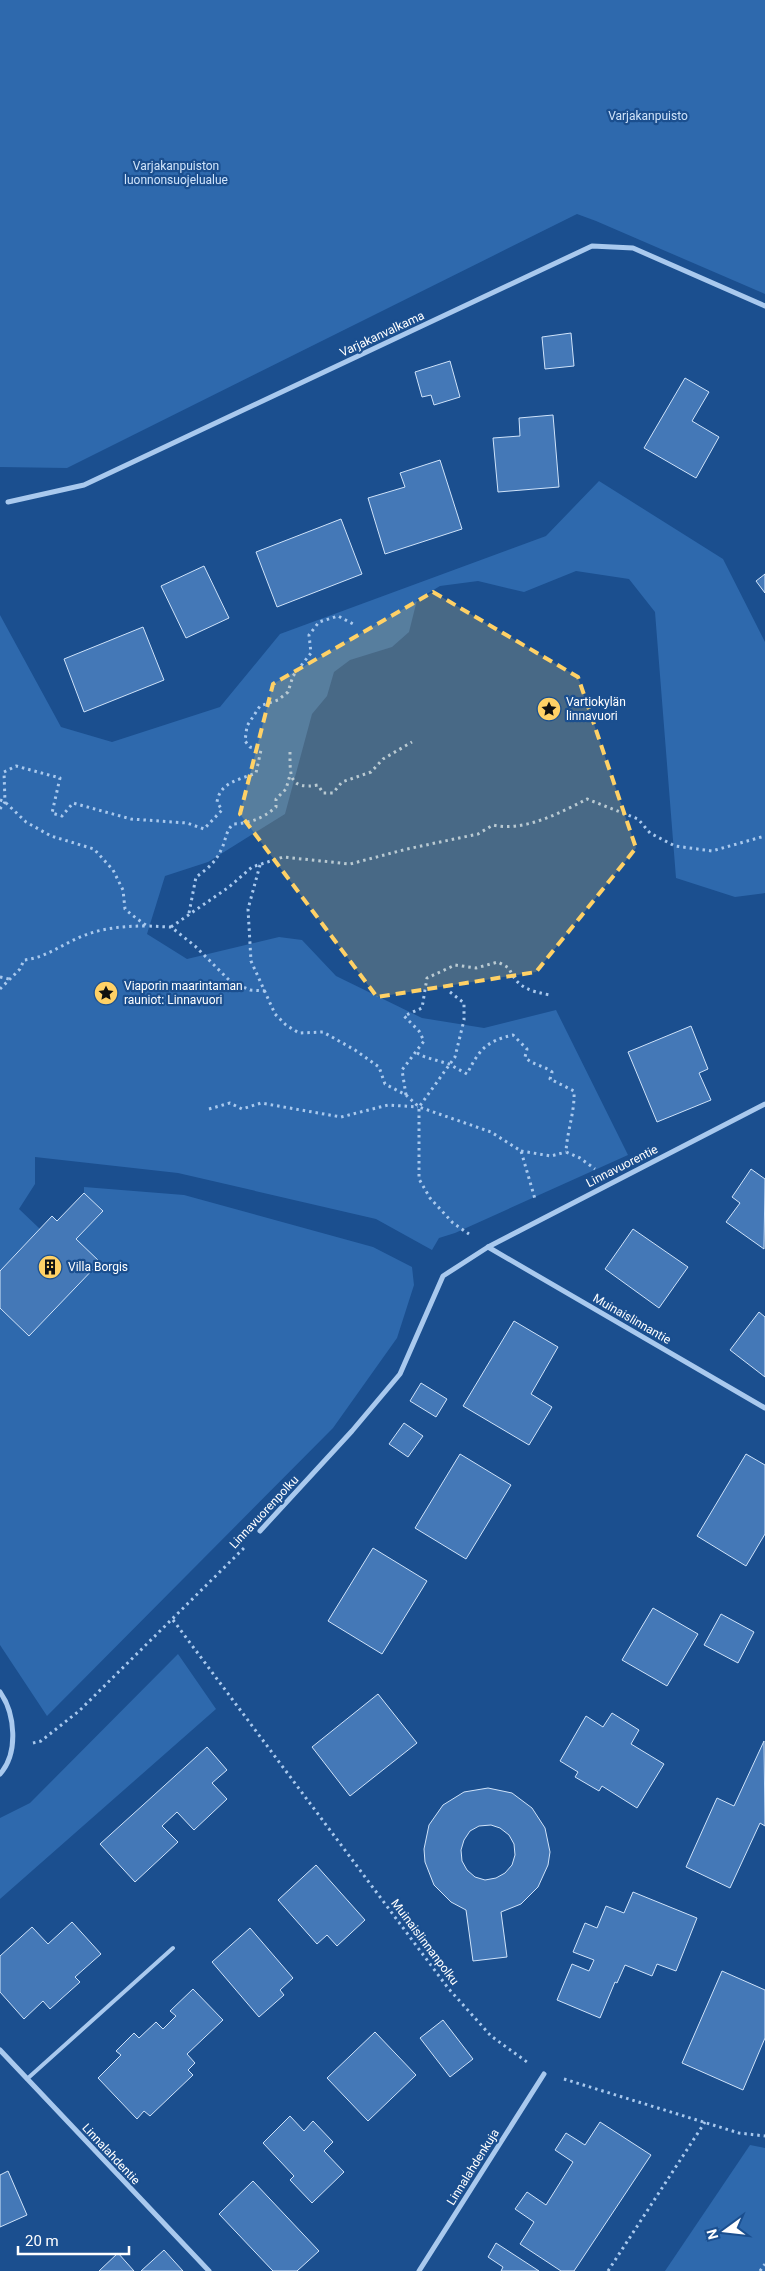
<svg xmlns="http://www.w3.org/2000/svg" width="765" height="2271" font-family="Roboto,sans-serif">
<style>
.green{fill:#2e69ad}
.building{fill:#4478b7;stroke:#cfe3fa;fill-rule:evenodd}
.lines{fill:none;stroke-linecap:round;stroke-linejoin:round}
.path{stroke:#a9c9ee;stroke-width:3;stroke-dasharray:2.5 4;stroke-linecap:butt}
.lane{stroke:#a9c9ee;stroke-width:4}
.street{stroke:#a9c9ee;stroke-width:5}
.marked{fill:#ffd166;fill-opacity:0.2;stroke:#ffd166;stroke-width:4;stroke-dasharray:10 6;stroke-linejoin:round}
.labels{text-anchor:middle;stroke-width:4.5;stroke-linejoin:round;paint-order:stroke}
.park-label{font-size:12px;fill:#cfe3fa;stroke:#1b4f8f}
.street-label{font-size:12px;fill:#fff;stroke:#1b4f8f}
.poi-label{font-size:12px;fill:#fff;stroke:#1b4f8f;text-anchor:start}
</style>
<rect width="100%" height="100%" fill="#1b4f8f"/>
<g class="green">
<polygon points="0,0 765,0 765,294 596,221 577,214 67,468 0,467"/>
<polygon points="599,481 723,559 765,642 765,893 735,897 676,878 655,612 629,579 576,571 524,592 478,581 440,586 417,600 409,632 392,647 350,660 334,672 327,696 312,714 285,814 208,862 165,876 147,934 187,959 279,937 302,940 336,976 422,1018 484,1028 556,1010 628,1155 455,1233 439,1238 432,1250 376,1219 178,1173 35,1157 35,1184 19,1209 40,1229 0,1271 0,615 61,727 112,742 220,707 280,634 546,536"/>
<polygon points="84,1187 184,1195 373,1247 412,1267 414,1285 397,1338 333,1428 47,1716 0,1645 0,1308 76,1239 103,1211 84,1193"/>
<polygon points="178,1654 216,1709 0,1899 0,1818 30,1803"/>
<polygon points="750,2145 765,2148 765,2271 665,2271"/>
</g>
<g class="building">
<polygon points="571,333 574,366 545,369 542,337"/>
<polygon points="450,361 460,397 434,405 431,395 422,397 415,372"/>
<polygon points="685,378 709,392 692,421 719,437 696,478 644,448"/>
<polygon points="553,415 559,487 498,492 493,438 520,436 519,418"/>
<polygon points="440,460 462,529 385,554 368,498 405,487 400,473"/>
<polygon points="341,519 362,574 277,607 256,552"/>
<polygon points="204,566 229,618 186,638 161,586"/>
<polygon points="765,574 765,593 756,581"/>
<polygon points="143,627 164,680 84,712 64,659"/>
<polygon points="691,1026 708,1069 699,1073 711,1100 657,1122 628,1052"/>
<polygon points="751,1169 765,1179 764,1249 726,1222 740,1203 732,1197"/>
<polygon points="84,1193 103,1211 76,1239 100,1262 29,1336 0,1308 0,1271 52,1216 57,1221"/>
<polygon points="633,1229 688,1267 659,1308 605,1269"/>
<polygon points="759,1312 765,1317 765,1377 730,1350"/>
<polygon points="514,1321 558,1347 531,1394 552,1407 529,1445 463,1406"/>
<polygon points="421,1383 447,1399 436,1417 410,1401"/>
<polygon points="404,1423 423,1436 408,1457 389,1444"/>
<polygon points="460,1454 511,1485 466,1559 415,1528"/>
<polygon points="746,1454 765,1465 765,1534 746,1566 697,1536"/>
<polygon points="373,1548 427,1581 382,1654 328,1621"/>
<polygon points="653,1608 698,1634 667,1686 622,1660"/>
<polygon points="721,1614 754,1632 738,1663 704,1645"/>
<polygon points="378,1694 417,1743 350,1796 312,1747"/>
<polygon points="612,1713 639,1730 631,1744 664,1764 637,1808 602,1786 599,1791 575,1777 578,1772 560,1761 586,1716 603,1727"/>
<polygon points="764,1741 765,1826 760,1823 730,1888 686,1867 717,1798 734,1806"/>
<polygon points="207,1747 227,1770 212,1783 227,1799 194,1830 177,1812 162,1826 178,1842 135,1882 100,1844"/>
<path d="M488,1788L512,1793L532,1808L545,1828L550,1852L548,1865L538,1887L521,1904L501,1912L507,1957L473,1961L466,1910L451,1902L434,1885L425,1862L424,1849L429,1825L443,1805L464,1792ZM491,1825L500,1828L509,1835L514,1844L515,1855L512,1865L505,1873L496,1878L485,1880L475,1877L467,1870L462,1861L461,1850L464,1840L470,1831L479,1826Z"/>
<polygon points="316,1865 365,1920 337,1946 327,1935 317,1944 278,1900"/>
<polygon points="633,1892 697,1918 676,1971 657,1964 652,1976 625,1965 617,1983 615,1982 600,2018 557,2000 572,1964 589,1971 594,1960 573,1952 585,1923 597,1928 606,1906 624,1913"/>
<polygon points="72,1922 101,1954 75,1977 80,1982 50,2009 43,2001 24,2019 0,1992 0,1956 32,1927 48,1944"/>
<polygon points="250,1928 293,1978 280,1990 284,1995 259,2017 212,1962"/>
<polygon points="722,1971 765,1990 765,2038 743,2090 682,2063"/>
<polygon points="193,1989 223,2020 187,2054 195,2063 188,2070 193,2075 150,2116 144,2111 137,2119 98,2078 121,2055 116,2051 134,2033 139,2038 156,2022 163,2029 176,2016 170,2011"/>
<polygon points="443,2020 473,2059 450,2077 420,2038"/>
<polygon points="375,2032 416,2075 368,2121 327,2078"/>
<polygon points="290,2116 304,2131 313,2121 333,2142 324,2151 344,2172 312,2203 290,2180 294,2176 263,2143"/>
<polygon points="600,2122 651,2155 574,2271 561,2271 520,2244 534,2222 515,2209 527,2192 546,2205 573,2162 555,2150 566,2133 585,2145"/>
<polygon points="8,2171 27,2215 0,2227 0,2175"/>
<polygon points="253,2181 319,2251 297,2271 273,2271 219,2214"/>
<polygon points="496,2243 539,2271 501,2271 503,2267 488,2257"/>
<polygon points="164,2250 183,2271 141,2271"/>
<polygon points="118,2253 134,2271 99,2271"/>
</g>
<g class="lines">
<g class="path">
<path d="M290,752C290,776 289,790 318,785L323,793H333L342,782L371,772L383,759L412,742"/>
<path d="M4,772L16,766L60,778L52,813L62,816L73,803L131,819L187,823L204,829L222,810L217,802C220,782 239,780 256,773L261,750L250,747L245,741L247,726L260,706L278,700L288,692L293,676L311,653L309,635L319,622L338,616L355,625"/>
<polyline points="0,800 5,802 26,822 51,836 94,849 113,870 123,890 125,909 132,915 147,926 171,927 195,946 230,981 250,990 266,991"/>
<polyline points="0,809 5,802 4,772"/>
<polyline points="260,865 248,909 251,961 275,1014 286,1025 299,1033 323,1032 355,1050 379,1067 385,1084 406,1095 419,1107 491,1132 521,1151 535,1199"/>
<path d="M189,913L196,877C206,870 216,862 221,850C226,841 225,832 233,824C250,823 262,819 276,807V799L286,789L290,775"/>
<path d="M171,927L229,887L252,867L283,857L350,864L407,849L478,834L493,825C524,832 560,813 587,799L638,819L650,833L675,846L712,851L765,836"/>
<polyline points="0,977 9,979"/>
<path d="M0,989L20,969L24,960C44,958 60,946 78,938C100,928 123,926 147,926"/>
<polyline points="450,992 464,1003 464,1020 455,1057 419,1107 419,1179 430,1198 453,1223 469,1234"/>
<path d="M417,1053L425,1057L449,1064L467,1074C479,1050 486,1041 513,1035L527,1049L525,1057C532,1065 543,1065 552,1072L550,1079L574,1091C575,1112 567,1131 566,1152L580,1158L595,1169"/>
<path d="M406,1095L402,1070L424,1041L419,1031L404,1016L422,1008L427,978L455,965L476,968L498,962L509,968C517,988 530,991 550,995"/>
<polyline points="209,1109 230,1103 242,1109 261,1103 341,1117 388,1105 418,1107"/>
<polyline points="521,1151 551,1156 566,1152"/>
<polyline points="173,1620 448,1988 491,2036 527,2062"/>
<polyline points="33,1743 41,1741 79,1711 246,1546"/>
<polyline points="564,2079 739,2133 765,2136"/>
<polyline points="608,2271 705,2122"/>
<polyline points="760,2271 765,2264"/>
</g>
<polyline class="lane" points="27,2079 173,1948"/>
<g class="street">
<polyline points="8,502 84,485 592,246 633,248 765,306"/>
<polyline points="488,1247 765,1408"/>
<polyline points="260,1531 352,1431 400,1374 443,1276 488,1247 765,1104"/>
<path d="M0,1692C15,1713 19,1753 0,1774"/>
<polyline points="0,2050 209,2271"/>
<polyline points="419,2271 544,2074"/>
</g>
</g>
<path class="marked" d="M433,592L578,677L636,848L536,972L377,997L240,814L273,684Z"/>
<defs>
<g id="sight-disc" transform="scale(1.25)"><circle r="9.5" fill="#ffd166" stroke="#1b4f8f"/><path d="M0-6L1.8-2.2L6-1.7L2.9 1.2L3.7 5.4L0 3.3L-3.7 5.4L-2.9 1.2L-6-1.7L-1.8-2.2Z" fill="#111"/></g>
<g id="building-disc" transform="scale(1.25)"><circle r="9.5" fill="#ffd166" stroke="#1b4f8f"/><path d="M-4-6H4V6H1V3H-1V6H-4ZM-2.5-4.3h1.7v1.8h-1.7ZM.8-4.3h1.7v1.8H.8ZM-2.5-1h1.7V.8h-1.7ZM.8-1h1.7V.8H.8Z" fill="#111"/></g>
</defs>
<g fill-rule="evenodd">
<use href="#sight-disc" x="549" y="709"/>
<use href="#sight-disc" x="106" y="993"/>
<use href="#building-disc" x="50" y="1267"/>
</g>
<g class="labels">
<g class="park-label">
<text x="648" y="120">Varjakanpuisto</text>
<text x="176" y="170">Varjakanpuiston<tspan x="176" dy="14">luonnonsuojelualue</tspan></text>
</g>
<g class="street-label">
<text transform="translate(382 334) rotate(-25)" y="4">Varjakanvalkama</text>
<text transform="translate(622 1166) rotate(-27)" y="4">Linnavuorentie</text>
<text transform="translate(632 1319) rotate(30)" y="4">Muinaislinnantie</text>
<text transform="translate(264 1512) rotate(-47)" y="4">Linnavuorenpolku</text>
<text transform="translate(425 1942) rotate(53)" y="4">Muinaislinnanpolku</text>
<text transform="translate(111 2154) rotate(47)" y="4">Linnalahdentie</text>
<text transform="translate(473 2167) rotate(-58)" y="4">Linnalahdenkuja</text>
</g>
<g class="poi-label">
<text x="566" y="706">Vartiokylän<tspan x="566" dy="14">linnavuori</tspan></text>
<text x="124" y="990">Viaporin maarintaman<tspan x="124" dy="14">rauniot: Linnavuori</tspan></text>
<text x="68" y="1271">Villa Borgis</text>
</g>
</g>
<g transform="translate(725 2231) rotate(255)" stroke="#1b4f8f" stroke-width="4" paint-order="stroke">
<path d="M0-4L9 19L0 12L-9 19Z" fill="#ffffff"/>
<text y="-8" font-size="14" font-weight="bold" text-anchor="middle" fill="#ffffff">N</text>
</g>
<path d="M18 2246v8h111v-8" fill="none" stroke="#ffffff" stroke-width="2.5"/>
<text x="25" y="2246" font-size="15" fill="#ffffff" stroke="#1b4f8f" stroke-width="4" paint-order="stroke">20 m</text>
</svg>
